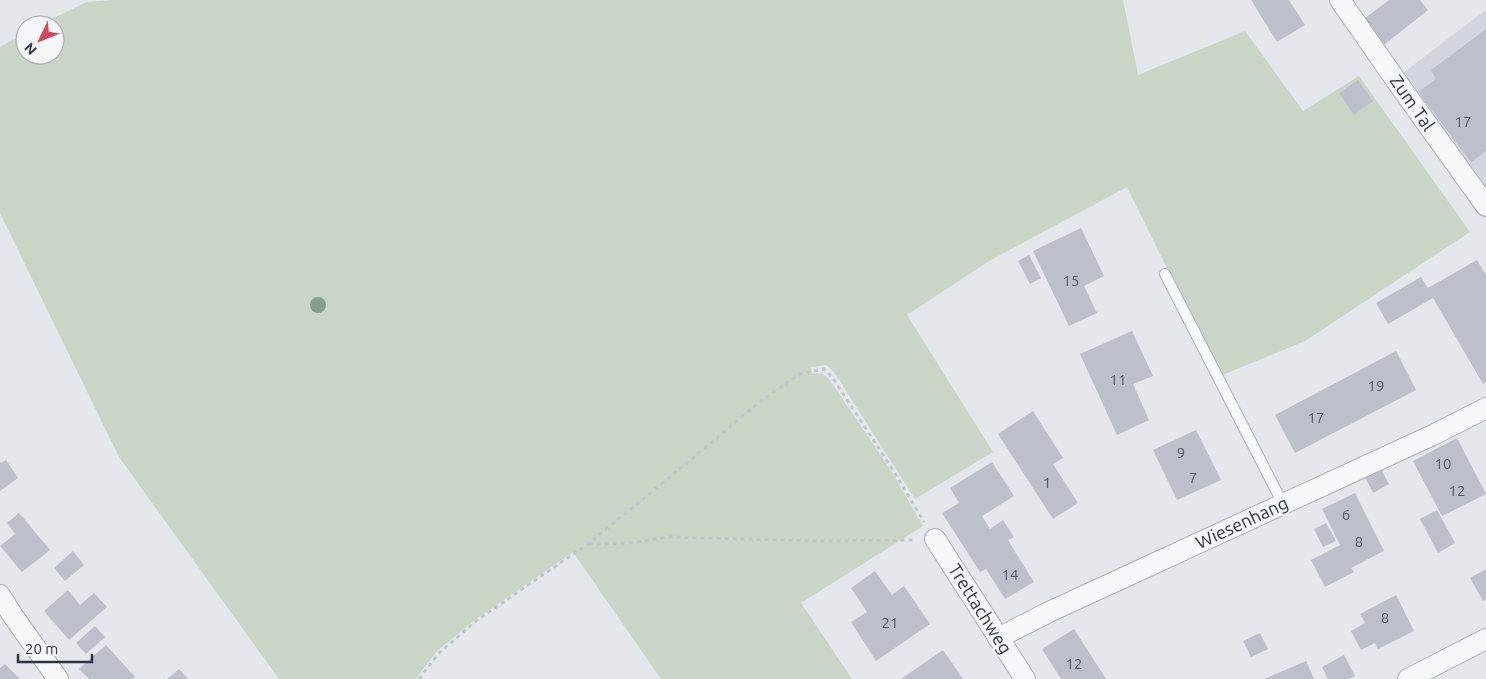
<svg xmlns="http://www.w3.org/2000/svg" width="1486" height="679" viewBox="0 0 1486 679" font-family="Ubuntu,sans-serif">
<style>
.built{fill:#d2d6de}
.green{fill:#c9d6c5}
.building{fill:#bbc0ca}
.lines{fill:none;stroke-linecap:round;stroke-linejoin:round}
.service-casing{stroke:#a9aeb7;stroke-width:12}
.minor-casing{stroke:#a9aeb7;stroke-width:22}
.path{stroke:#c2c5cb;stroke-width:3;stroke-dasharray:4 4;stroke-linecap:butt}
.service{stroke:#f7f8fa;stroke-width:10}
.minor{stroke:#f7f8fa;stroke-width:20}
.tree{fill:#899d89}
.labels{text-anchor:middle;stroke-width:4.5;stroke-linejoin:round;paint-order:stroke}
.number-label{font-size:15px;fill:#4f5766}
.street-label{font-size:18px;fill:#2b3445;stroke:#f4f6f9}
</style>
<rect width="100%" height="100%" fill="#e4e7ec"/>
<polygon class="built" points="1486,10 1486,200 1399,76"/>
<polygon class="green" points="115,0 1123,0 1138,75 1245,31 1303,111 1359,76 1470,232 1305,341 1220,376 1127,187 989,261 907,315 993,452 915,499 834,372 826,365 811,367 812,374 822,373 829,379 890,469 923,526 801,603 852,679 661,679 573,552 476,619 436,652 416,679 279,679 119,457 0,213 0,47 25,33 25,55 55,55 55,25 39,25 87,2"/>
<g class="building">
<polygon points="1251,0 1289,0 1305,25 1277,42"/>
<polygon points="1389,0 1420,0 1428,10 1384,45 1364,19"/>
<polygon points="1486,29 1486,151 1471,162 1418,92 1436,79 1431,70"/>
<polygon points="1358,80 1373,101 1354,115 1339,93"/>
<polygon points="1081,228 1104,276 1084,286 1097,313 1069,326 1033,251"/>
<polygon points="1029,255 1041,278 1030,284 1018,261"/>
<polygon points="1477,260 1486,275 1486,382 1483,384 1433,298 1388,324 1376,303 1421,277 1428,288"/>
<polygon points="1132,331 1153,376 1133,384 1149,420 1117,435 1080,354"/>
<polygon points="1396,351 1416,390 1295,453 1275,415"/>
<polygon points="1033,411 1063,458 1053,464 1078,503 1053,519 998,434"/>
<polygon points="1196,430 1221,480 1177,500 1153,450"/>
<polygon points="1457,438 1486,494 1442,516 1413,461"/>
<polygon points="6,460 18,478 0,491 0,461 1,463"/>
<polygon points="992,462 1014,496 982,516 990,529 1003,520 1014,537 1008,540 1034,582 1005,599 986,569 980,572 942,513 959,503 950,488"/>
<polygon points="1381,469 1389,484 1373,493 1365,477"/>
<polygon points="1355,493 1384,551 1351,568 1354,572 1325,587 1311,560 1340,545 1322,509"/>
<polygon points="1437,510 1455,543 1438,553 1420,519"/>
<polygon points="19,513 50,550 22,572 0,546 15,534 7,523"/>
<polygon points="1326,523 1336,541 1323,547 1314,529"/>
<polygon points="73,551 84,565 65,581 54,568"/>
<polygon points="1486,569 1486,599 1483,601 1470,578"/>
<polygon points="875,571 892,595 904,586 930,624 876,661 851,622 867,612 851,588"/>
<polygon points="68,590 80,605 94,593 107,607 69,640 44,611"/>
<polygon points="1396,595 1414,631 1378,649 1375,643 1361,650 1351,631 1365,623 1360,614"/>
<polygon points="95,626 105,637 86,654 76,643"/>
<polygon points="1074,629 1106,679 1061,679 1042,649"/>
<polygon points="1260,633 1268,649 1251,657 1243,641"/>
<polygon points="106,645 135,677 133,679 89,679 79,669"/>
<polygon points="943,650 963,679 901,679"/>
<polygon points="1344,655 1355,676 1349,679 1328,679 1322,667"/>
<polygon points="1306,661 1314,679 1264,679"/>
<polygon points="5,664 20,679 0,679 0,668"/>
<polygon points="179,669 188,679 167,679"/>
</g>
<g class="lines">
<g class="service-casing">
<polyline id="service" points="1165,274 1283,504"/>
</g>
<g class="minor-casing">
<g id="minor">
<polyline points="1340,0 1402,89 1486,206"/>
<polyline points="935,539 1025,679"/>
<polyline points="0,595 13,616 58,679"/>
<polyline points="998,638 1049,612 1435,434 1486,408"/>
<polyline points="1408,679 1486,639"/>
</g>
</g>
<g class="path">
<polyline points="589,544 630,543 668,537 816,541 914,540"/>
<polyline points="419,679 438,654 477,620 588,544 681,468 762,400 800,374 824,369 832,377 891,467 924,522"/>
</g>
<use href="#service" class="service"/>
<use href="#minor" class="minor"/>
</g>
<circle class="tree" cx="318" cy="305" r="8"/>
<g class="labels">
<g class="number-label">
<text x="1463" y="127">17</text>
<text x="1071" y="286">15</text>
<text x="1118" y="385">11</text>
<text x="1376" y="391">19</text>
<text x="1316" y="423">17</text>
<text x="1181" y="458">9</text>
<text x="1443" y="469">10</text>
<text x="1193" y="483">7</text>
<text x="1047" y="488">1</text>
<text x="1457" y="496">12</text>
<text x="1346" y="520">6</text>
<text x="1359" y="547">8</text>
<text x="1010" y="580">14</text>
<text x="1385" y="623">8</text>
<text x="890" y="628">21</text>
<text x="1074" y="669">12</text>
</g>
<g class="street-label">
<text transform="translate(1412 103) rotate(55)" y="6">Zum Tal</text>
<text transform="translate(1242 523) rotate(-25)" y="6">Wiesenhang</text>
<text transform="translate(980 609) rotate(58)" y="6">Trettachweg</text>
</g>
</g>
<g transform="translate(40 40) rotate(227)"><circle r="24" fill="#f4f6f9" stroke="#a4a8b1"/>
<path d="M0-4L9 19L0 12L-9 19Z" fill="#d1495b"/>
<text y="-8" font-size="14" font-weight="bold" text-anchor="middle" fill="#2b3445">N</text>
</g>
<path d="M18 654v8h74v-8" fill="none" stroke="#2b3445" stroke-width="2.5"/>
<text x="25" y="654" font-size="15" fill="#2b3445" stroke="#f4f6f9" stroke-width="4" paint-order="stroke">20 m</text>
</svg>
